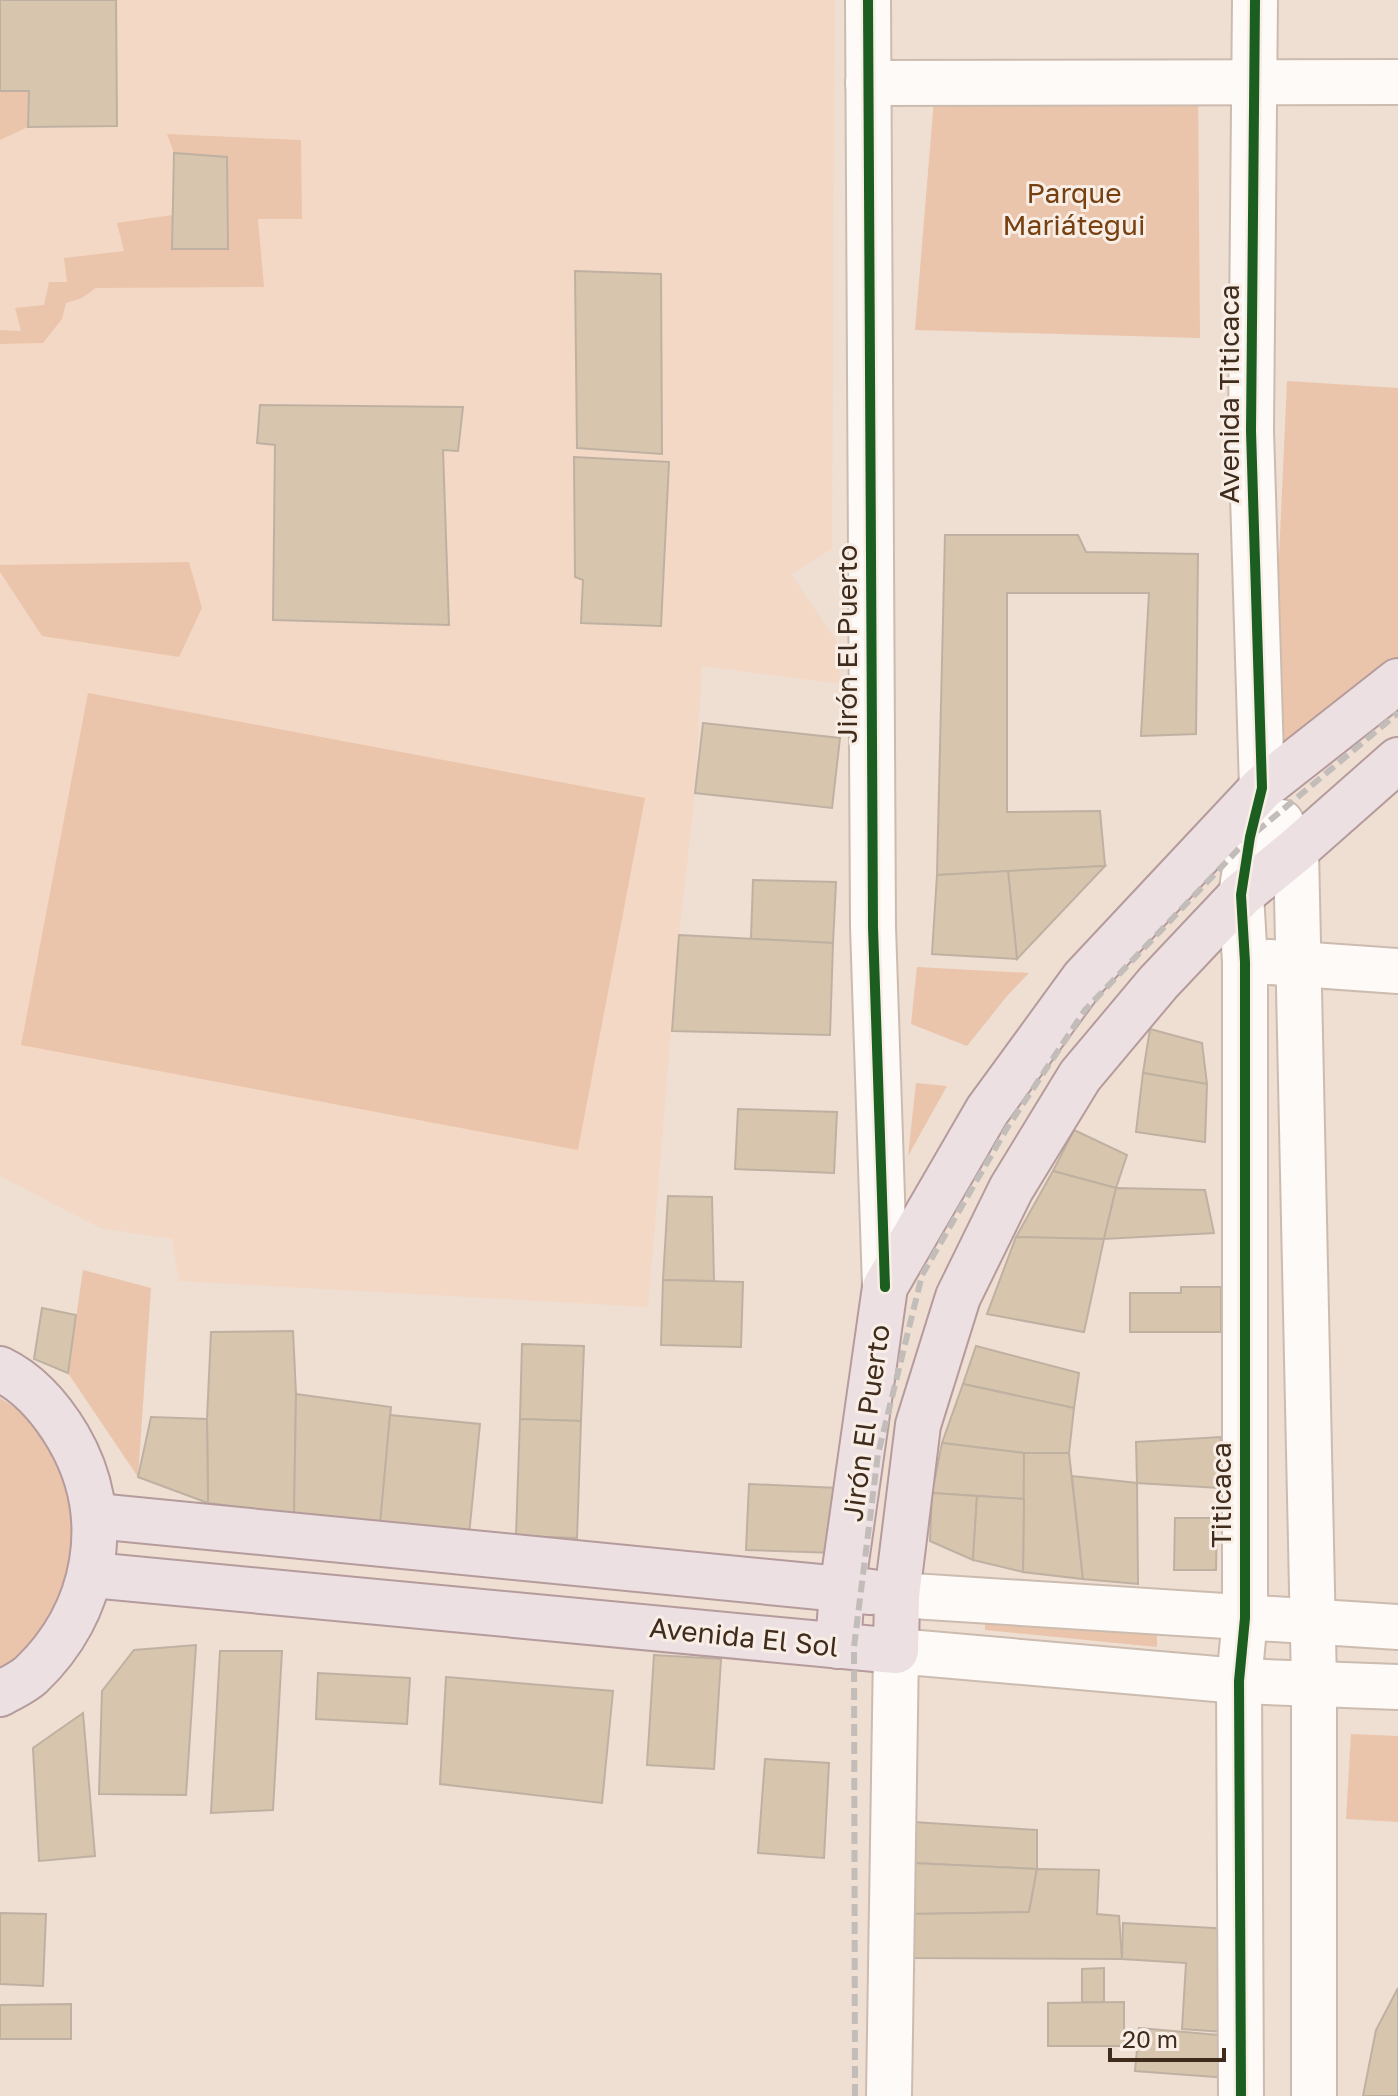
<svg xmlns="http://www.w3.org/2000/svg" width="1398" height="2096" viewBox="0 0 1398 2096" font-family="'Golos Text',sans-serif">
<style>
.built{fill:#f3d8c5}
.green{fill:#eac5ab}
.building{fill:#d8c5ae;stroke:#bfb1a2;stroke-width:2}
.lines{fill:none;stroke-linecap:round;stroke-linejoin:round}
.minor-casing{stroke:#ccbbaf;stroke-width:48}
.major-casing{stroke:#b59b9c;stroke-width:48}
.minor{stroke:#fdfaf8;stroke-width:44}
.major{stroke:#ece0e2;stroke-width:44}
.rail{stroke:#c2bdb9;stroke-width:6;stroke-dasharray:12 6;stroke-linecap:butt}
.cycleway-casing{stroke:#f8eee6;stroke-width:15}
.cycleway{stroke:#1b5e20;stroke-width:10}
.labels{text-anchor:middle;stroke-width:6;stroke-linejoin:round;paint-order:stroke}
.park-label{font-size:28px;fill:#764010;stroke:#f8eee6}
.street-label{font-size:28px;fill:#402c1d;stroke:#f8eee6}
</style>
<rect width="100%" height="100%" fill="#efded2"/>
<polygon class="built" points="0,0 835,0 832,549 791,574 837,642 841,684 702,666 695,793 679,935 648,1307 179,1281 172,1239 100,1228 0,1176"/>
<g class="green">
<polygon points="1198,84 1200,338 915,330 935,87"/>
<polygon points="0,91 29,91 28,127 0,140"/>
<polygon points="167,134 301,140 302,219 258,219 264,287 96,288 82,298 66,303 62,319 43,343 0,344 0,330 21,331 15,308 44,305 49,282 67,282 64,258 124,251 117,223 172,215 172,248 226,157 174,153"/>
<polygon points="1287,381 1398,388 1398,664 1269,778"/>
<polygon points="189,562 202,608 179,657 42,636 0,572 0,565"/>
<polygon points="88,693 645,798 578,1150 21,1045"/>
<polygon points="917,967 1029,973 1007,996 967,1046 911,1024"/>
<polygon points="916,1083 947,1086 908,1156"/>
<polygon points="83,1270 151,1288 138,1477 68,1373"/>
<polygon points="0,1398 27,1416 62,1467 78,1537 67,1590 45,1632 0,1676"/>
<polygon points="985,1616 1157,1628 1157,1647 985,1630"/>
<polygon points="1351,1734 1398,1736 1398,1822 1346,1819"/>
</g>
<g class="building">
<polygon points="0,0 116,0 117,126 28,127 29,91 0,91"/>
<polygon points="174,153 227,157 228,249 172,249"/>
<polygon points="575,271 661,274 662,454 577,448"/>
<polygon points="260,405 463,407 458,451 443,450 449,625 273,620 275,445 257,443"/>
<polygon points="574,457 669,462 661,626 581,623 583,580 575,577"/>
<polygon points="945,535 1078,535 1086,552 1198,554 1196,734 1141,736 1149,593 1007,593 1007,812 1100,811 1105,866 937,875"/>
<polygon points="703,723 840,738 832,808 695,793"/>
<polygon points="1105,866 1017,959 1008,871"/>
<polygon points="1008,871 1017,959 932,954 937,875"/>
<polygon points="753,880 836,882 833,943 751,939"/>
<polygon points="679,935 833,943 830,1035 672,1031"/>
<polygon points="1150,1029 1202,1043 1207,1084 1143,1073"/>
<polygon points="1143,1073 1207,1084 1205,1142 1136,1132"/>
<polygon points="738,1109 837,1112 834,1173 735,1169"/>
<polygon points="1074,1130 1127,1155 1116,1188 1053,1171"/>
<polygon points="1053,1171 1116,1188 1104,1239 1016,1237"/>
<polygon points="1116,1188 1205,1190 1214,1233 1104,1239"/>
<polygon points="668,1196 712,1197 714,1281 663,1280"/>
<polygon points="1016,1237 1104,1239 1084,1332 987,1314"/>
<polygon points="663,1280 743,1282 741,1347 661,1345"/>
<polygon points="1181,1287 1221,1287 1221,1332 1130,1332 1130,1293 1181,1293"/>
<polygon points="42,1308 76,1315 68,1373 34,1359"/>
<polygon points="293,1331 296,1394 294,1514 208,1503 207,1419 211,1332"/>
<polygon points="522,1344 584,1346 581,1421 520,1419"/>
<polygon points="976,1346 1079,1373 1074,1408 963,1384"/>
<polygon points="963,1384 1074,1408 1069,1453 1024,1453 942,1443"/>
<polygon points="296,1394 391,1407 380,1525 294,1514"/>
<polygon points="390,1415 480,1424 469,1535 380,1525"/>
<polygon points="151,1417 207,1419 208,1503 138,1477"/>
<polygon points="520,1419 581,1421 577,1538 516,1536"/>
<polygon points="1221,1437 1219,1488 1137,1483 1136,1442"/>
<polygon points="942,1443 1024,1453 1024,1499 932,1493"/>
<polygon points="1024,1453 1069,1453 1083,1579 1023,1572"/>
<polygon points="1072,1476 1137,1483 1138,1584 1083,1579"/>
<polygon points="749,1484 838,1488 835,1553 746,1550"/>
<polygon points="932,1493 977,1496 973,1560 930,1541"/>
<polygon points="977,1496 1024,1499 1023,1572 973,1560"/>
<polygon points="1175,1518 1217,1518 1216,1570 1174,1570"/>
<polygon points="196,1645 186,1795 99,1794 102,1691 134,1650"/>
<polygon points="220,1651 282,1651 273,1810 211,1813"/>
<polygon points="654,1655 721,1659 714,1769 647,1765"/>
<polygon points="318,1673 410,1678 407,1724 316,1719"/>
<polygon points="446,1677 613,1691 602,1803 440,1784"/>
<polygon points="83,1713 95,1856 39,1861 33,1748"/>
<polygon points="765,1759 829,1763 824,1858 758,1853"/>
<polygon points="913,1822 1037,1830 1037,1869 912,1863"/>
<polygon points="912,1863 1037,1869 1029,1912 910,1914"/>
<polygon points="1037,1869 1099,1870 1097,1914 1119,1916 1122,1959 913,1958 910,1914 1029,1912"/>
<polygon points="0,1913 46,1914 43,1986 0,1984"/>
<polygon points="1123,1923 1231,1929 1224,2032 1182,2029 1186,1963 1122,1959"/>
<polygon points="1104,1968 1104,2002 1082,2002 1082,1969"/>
<polygon points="1398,1988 1398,2096 1363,2096 1376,2030"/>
<polygon points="1124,2002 1124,2046 1048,2046 1048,2003"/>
<polygon points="71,2004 71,2039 0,2039 0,2005"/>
<polygon points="1139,2028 1230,2036 1228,2078 1135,2071"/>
</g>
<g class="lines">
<g class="minor-casing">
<g id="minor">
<polyline points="868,0 873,927 885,1287"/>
<polyline points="868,83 1398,82"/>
<polyline points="1281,822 1296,850 1314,1682 1314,2096"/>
<polyline points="1269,962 1398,971"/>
<polyline points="897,1595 1398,1627"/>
<polyline points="889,2096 896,1651 1239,1681 1398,1687"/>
<polyline points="1241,2096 1239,1681 1245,1618 1245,962 1241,895 1250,837 1262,788 1251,431 1255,0"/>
</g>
</g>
<g class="major-casing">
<g id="major">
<path d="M0 1369C29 1383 52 1410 68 1437 115 1517 97 1612 31 1675 22 1683 10 1688 0 1694"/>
<polyline points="96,1516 871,1592"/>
<polyline points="92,1575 896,1651 897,1595 918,1425 958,1297 1011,1189 1080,1076 1158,983 1241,895 1296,850 1398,760"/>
<polyline points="838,1646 842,1590 885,1287 987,1111 1084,978 1262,788 1398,681"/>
</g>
</g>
<use href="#minor" class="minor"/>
<use href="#major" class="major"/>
<polyline class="rail" points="855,2096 854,1647 878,1454 922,1275 1007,1128 1085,1010 1250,837 1398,713"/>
<g class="cycleway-casing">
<g id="cycleway">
<polyline points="868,0 873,927 885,1287"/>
<polyline points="1241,2096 1239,1681 1245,1618 1245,962 1241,895 1250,837 1262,788 1251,431 1255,0"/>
</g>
</g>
<use href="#cycleway" class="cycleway"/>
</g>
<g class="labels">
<g class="park-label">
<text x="1074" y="203">Parque<tspan x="1074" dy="32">Mariátegui</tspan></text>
</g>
<g class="street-label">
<text transform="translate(1229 394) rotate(-90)" y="10">Avenida Titicaca</text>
<text transform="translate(847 644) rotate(-90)" y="10">Jirón El Puerto</text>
<text transform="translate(866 1423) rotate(-82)" y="10">Jirón El Puerto</text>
<text transform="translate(1221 1495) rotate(-90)" y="10">Titicaca</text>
<text transform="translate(744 1637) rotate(6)" y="10">Avenida El Sol</text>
</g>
</g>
<path d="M1110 2048v12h114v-12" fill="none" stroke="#402c1d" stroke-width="4"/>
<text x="1122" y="2048" font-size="24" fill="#402c1d" stroke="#f8eee6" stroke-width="6" paint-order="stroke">20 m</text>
</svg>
